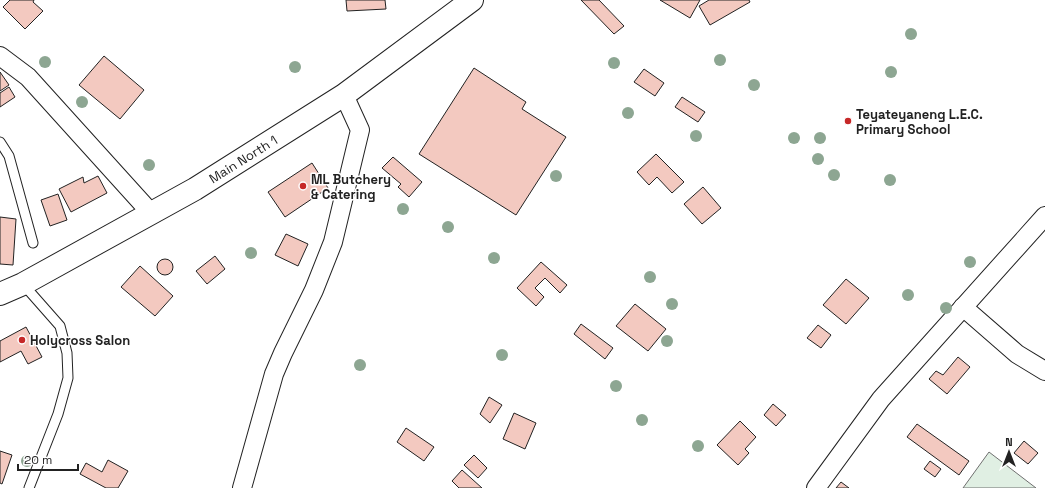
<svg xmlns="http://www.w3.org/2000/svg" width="1045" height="488" viewBox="0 0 1045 488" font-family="'Space Grotesk',sans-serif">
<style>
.green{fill:#e0efe3;stroke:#6f6f6f}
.building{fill:#f3c9c0;stroke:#222}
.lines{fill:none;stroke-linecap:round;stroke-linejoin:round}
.lane-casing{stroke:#222;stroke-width:11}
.street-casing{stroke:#222;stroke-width:20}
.primary-casing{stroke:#222;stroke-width:24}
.lane{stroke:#fff;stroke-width:9}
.street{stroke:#fff;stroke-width:18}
.primary{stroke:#fff;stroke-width:22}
.tree{fill:#8da692}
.poi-dot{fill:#c62828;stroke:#fff;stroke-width:1.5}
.labels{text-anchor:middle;stroke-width:3;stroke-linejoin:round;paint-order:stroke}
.poi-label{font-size:13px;font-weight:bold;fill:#222;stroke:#fff;text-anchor:start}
.street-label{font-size:13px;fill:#222;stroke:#fff}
</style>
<rect width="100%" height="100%" fill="#fff"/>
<polygon class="green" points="989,452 1036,488 963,488"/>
<g class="building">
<polygon points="10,0 34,0 33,2 43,11 25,29 3,7"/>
<polygon points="346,0 385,0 386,9 347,11"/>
<polygon points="581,0 599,0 624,26 614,34"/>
<polygon points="660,0 700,0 690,18"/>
<polygon points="709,0 749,0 750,2 710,25 699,6"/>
<polygon points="104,56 144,90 120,119 79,85"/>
<polygon points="474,68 526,102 522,109 566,137 516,215 419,154"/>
<polygon points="644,69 664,83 655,96 634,82"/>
<polygon points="0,72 9,85 0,91"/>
<polygon points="9,87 15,97 0,107 0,93"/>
<polygon points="682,97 705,112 698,122 675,107"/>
<polygon points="656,154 684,182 672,193 657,177 649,185 637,172"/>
<polygon points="393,157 422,182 409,197 398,187 401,184 382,168"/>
<polygon points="312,163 328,188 285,217 268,192"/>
<polygon points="98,176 107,193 71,212 59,189 83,177 84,183"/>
<polygon points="703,187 721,208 702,224 684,204"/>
<polygon points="58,194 67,220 50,226 41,200"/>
<polygon points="0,217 16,219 13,265 0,264"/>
<polygon points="286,234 308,244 298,266 275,255"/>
<polygon points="215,256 225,269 207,284 196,271"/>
<circle cx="165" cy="267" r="8"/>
<polygon points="541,262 567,285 560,293 545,278 535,288 544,297 536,306 517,288"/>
<polygon points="140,266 173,296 155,316 121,287"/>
<polygon points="846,279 869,298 846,324 823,305"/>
<polygon points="635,304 666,329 648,351 616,326"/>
<polygon points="581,324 613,348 605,359 574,334"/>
<polygon points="818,325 831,335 821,348 807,338"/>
<polygon points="26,327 42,357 28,364 21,351 0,362 0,341"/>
<polygon points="958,357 970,367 947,394 929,379 936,371 943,375"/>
<polygon points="489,397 502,405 490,423 480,414"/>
<polygon points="773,404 786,415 776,426 764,415"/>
<polygon points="514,413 536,423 525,449 503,439"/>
<polygon points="740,421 756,437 745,449 749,453 738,465 717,445"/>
<polygon points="917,424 969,461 959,475 907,437"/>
<polygon points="406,428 434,447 424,461 397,442"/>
<polygon points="1024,441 1038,453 1028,464 1014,453"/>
<polygon points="0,451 12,455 2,484 0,483"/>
<polygon points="474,455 487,468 478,478 464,465"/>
<polygon points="108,460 128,471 118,488 106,488 80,474 86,463 102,472"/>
<polygon points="930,461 941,469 935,477 924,469"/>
<polygon points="462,470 482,488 459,488 452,481"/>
<polygon points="841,482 849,488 836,488"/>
</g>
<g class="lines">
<g class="lane-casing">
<g id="lane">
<polyline points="0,142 9,156 33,243"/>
<polyline points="23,284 60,326 67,353 68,378 58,414 29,488"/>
</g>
</g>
<g class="street-casing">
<g id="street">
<polyline points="0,56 28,77 151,213"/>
<polyline points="963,307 1017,354 1045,371"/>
<polyline points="242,488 274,374 283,353 314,290 333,242 360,130 344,95"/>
<polyline points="816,488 881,399 1045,216"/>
</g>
</g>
<g class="primary-casing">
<polyline id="primary" points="0,294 23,284 195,189 344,95 472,0"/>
</g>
<use href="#lane" class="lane"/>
<use href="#street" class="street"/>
<use href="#primary" class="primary"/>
</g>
<g class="tree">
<circle cx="911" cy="34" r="6"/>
<circle cx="720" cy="60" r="6"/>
<circle cx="45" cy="62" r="6"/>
<circle cx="614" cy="63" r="6"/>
<circle cx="295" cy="67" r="6"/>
<circle cx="891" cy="72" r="6"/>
<circle cx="754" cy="85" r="6"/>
<circle cx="82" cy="102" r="6"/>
<circle cx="628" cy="113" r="6"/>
<circle cx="696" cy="136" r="6"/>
<circle cx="794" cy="138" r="6"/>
<circle cx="820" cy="138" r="6"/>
<circle cx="818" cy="159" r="6"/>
<circle cx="149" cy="165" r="6"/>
<circle cx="834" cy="175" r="6"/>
<circle cx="556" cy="176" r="6"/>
<circle cx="890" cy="180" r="6"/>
<circle cx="403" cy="209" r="6"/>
<circle cx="448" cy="227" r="6"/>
<circle cx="251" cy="253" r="6"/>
<circle cx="494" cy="258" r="6"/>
<circle cx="970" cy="262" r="6"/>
<circle cx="650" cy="277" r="6"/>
<circle cx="908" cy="295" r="6"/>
<circle cx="672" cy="304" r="6"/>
<circle cx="946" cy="308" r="6"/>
<circle cx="667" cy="341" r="6"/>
<circle cx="502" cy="355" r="6"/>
<circle cx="360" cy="365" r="6"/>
<circle cx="616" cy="386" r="6"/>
<circle cx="642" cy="420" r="6"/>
<circle cx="698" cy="446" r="6"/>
<circle cx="27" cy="461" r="6"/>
</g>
<g class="poi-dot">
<circle cx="848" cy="121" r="4"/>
<circle cx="303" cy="186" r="4"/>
<circle cx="22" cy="340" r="4"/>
</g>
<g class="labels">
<g class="poi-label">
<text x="856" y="119">Teyateyaneng L.E.C.<tspan x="856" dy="15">Primary School</tspan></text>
<text x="311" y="184">ML Butchery<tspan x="311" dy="15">&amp; Catering</tspan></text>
<text x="30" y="345">Holycross Salon</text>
</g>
<g class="street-label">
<text transform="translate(243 159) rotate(-32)" y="5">Main North 1</text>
</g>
</g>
<g transform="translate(1009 452)" stroke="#ffffff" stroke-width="3" paint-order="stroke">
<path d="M0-3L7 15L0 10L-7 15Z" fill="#222222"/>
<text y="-6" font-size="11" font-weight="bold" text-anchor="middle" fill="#222222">N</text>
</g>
<path d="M18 464v6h60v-6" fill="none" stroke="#222222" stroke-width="2"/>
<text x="24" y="464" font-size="12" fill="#222222" stroke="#ffffff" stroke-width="3" paint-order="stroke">20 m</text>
</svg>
